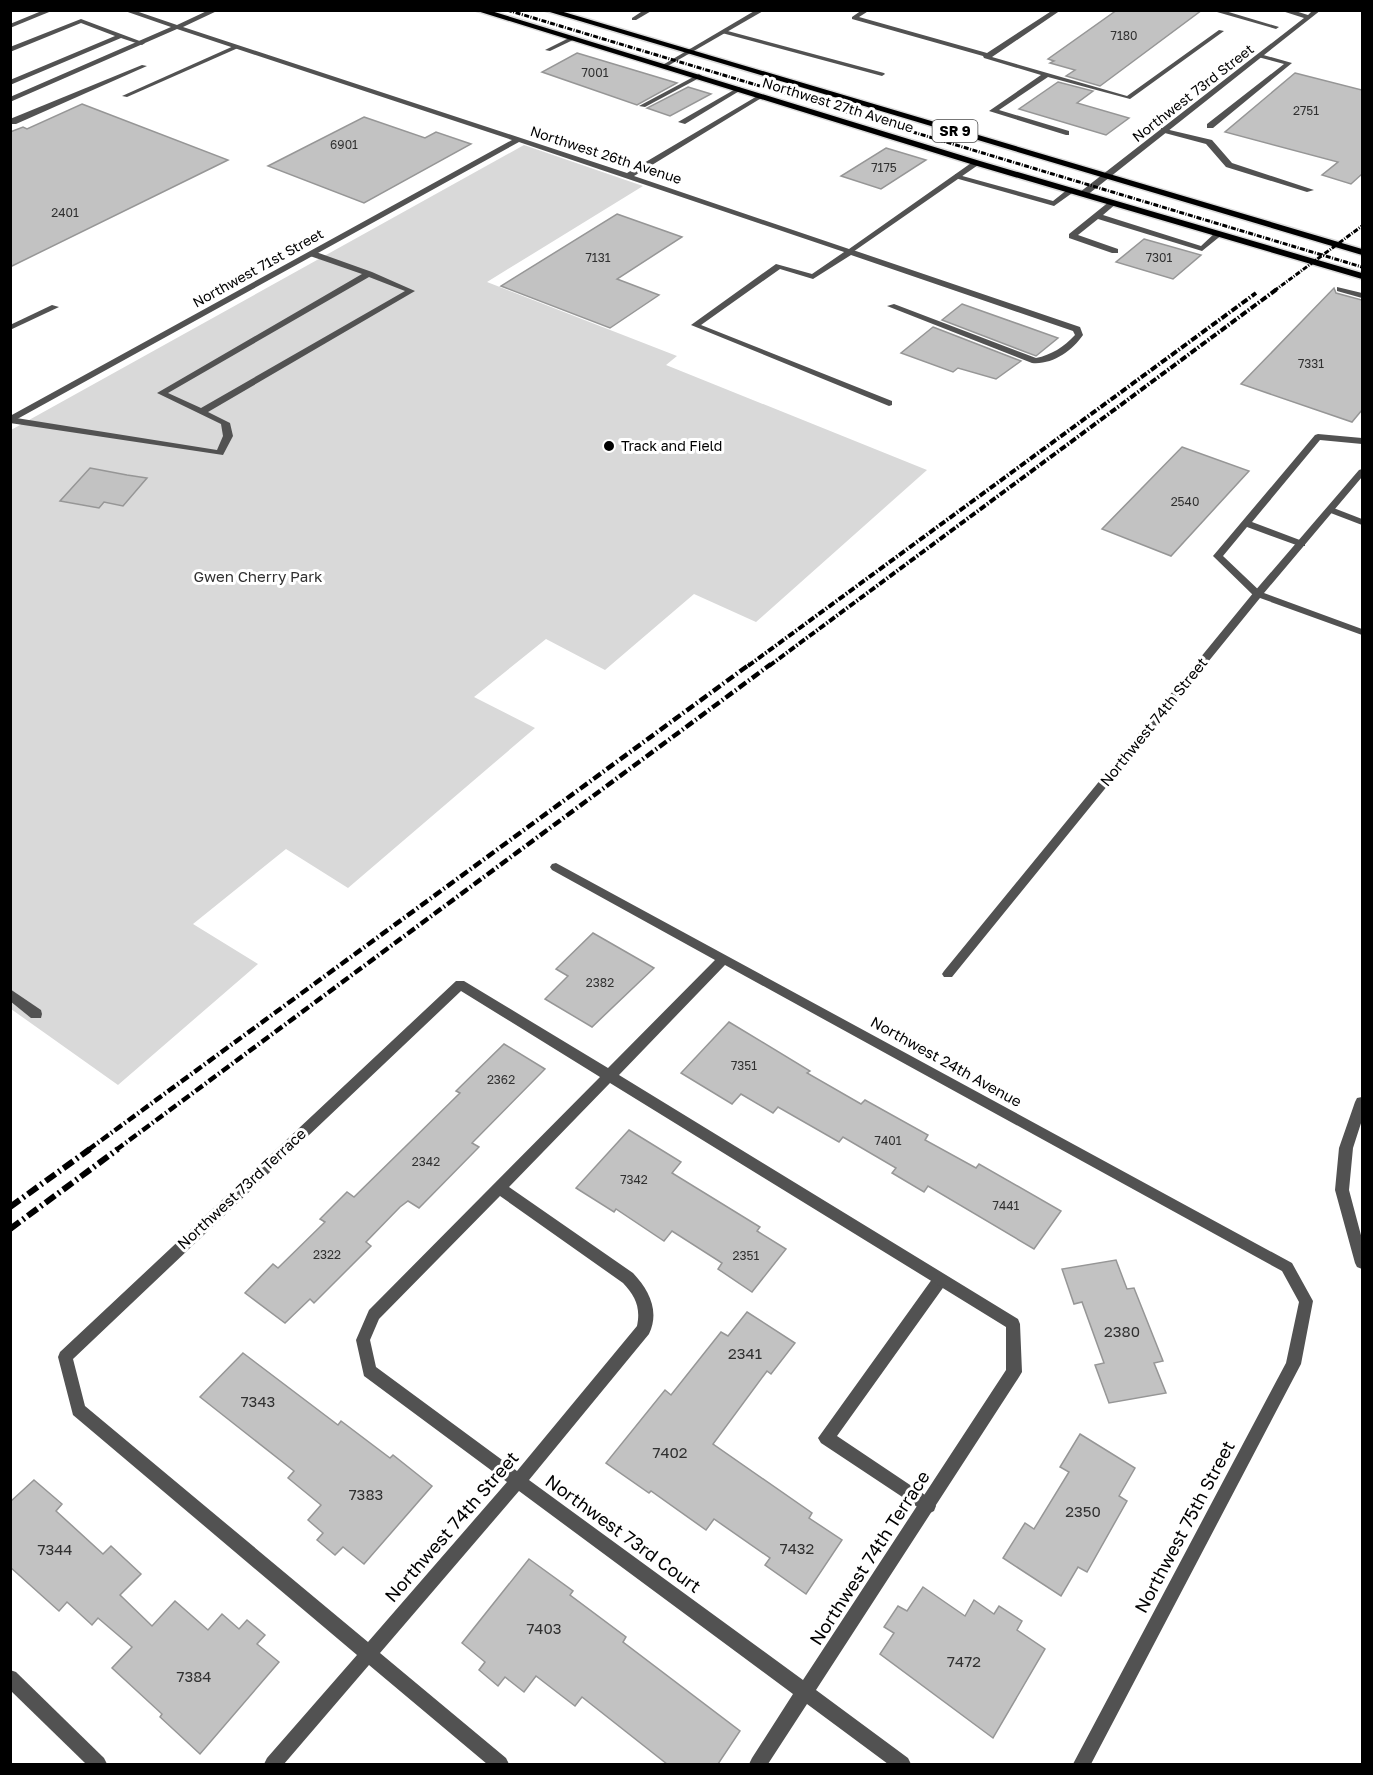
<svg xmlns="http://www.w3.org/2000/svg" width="1373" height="1775" viewBox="0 0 1373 1775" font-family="'Golos Text',sans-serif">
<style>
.green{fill:#d9d9d9}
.building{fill:#c2c2c2;stroke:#969696;stroke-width:1.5}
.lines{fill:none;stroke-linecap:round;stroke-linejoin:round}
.primary-casing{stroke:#dbdbdb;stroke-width:3}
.service{fill:#525252;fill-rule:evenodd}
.minor{fill:#525252;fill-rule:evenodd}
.tertiary{fill:#525252;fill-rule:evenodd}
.primary{fill:#000;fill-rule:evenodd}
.rail-far3{stroke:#000;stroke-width:3;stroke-dasharray:5 1.5 1 1.5;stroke-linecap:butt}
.rail-far2{stroke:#000;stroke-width:4;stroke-dasharray:7 2 1.5 2;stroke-linecap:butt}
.rail-far1{stroke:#000;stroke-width:4.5;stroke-dasharray:9 3 1.5 3;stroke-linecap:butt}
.rail{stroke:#000;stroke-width:6;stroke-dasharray:12 4 2 4;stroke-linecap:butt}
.poi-dot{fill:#000;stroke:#fff;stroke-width:2}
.labels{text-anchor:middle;stroke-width:6;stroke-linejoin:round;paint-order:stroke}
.number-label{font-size:12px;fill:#303030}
.far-street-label{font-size:14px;fill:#000;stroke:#fff}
.shield{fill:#fff;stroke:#4c4c4c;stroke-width:1.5}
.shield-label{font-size:14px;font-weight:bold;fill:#000}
.far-poi-label{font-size:14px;fill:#000;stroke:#fff;text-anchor:start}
.park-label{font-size:15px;fill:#303030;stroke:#fff}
.street-label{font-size:15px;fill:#000;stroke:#fff}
.near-number-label{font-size:15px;fill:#303030}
.near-street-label{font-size:18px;fill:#000;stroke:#fff}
</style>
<rect width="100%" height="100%" fill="#fff"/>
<polygon class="green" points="524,145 643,186 487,282 677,356 666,365 927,470 756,622 694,594 605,670 546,639 474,697 535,728 348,888 286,849 193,924 258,964 118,1085 11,1009 11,430"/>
<g class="building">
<polygon points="1117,10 1202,10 1100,86 1066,76 1075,70 1050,63 1054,61 1048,59"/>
<polygon points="577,53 677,83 637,105 542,72"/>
<polygon points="1295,73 1362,90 1362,174 1351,184 1322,175 1338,162 1225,132"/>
<polygon points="1058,82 1093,91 1077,103 1129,118 1106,135 1019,109"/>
<polygon points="688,87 711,94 670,116 647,108"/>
<polygon points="82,104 228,160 10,267 10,132 23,127 27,129"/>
<polygon points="364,117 425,138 436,132 471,144 364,203 268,166"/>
<polygon points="886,148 926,160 881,189 841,176"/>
<polygon points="617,214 682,237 617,279 659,295 610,328 501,286"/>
<polygon points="1144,239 1201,255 1173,279 1116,262"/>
<polygon points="1334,288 1336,293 1362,300 1362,410 1352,422 1241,384"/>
<polygon points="962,304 1058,338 1036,356 942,320"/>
<polygon points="933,327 1021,361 996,379 958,368 953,372 901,353"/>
<polygon points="1182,447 1249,471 1171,556 1102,529"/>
<polygon points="90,468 127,475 147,478 123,506 104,502 99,508 60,501"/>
<polygon points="593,933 654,968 592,1027 545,999 568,976 556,969"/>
<polygon points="729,1022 810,1071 807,1073 861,1104 865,1100 928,1135 925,1140 976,1168 979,1164 1061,1211 1034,1249 928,1186 924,1192 892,1173 896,1168 843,1137 839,1142 778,1107 773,1113 741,1094 732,1104 681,1073"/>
<polygon points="504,1044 545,1069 472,1143 479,1147 419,1208 408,1201 400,1207 366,1242 371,1246 314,1303 310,1299 285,1323 245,1293 273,1264 278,1268 325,1222 320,1219 347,1192 354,1197 460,1093 456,1091"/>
<polygon points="629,1130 681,1162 672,1173 760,1227 757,1231 786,1249 752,1292 718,1269 722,1263 672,1231 664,1241 616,1209 614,1212 576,1188"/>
<polygon points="1116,1260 1127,1289 1134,1288 1163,1361 1154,1363 1166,1393 1109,1403 1095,1365 1104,1363 1082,1302 1074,1304 1062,1269"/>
<polygon points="747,1312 795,1343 771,1374 767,1371 713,1444 812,1513 809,1518 842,1540 806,1594 765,1565 770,1558 714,1519 706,1530 651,1491 649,1493 606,1463 665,1390 671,1395 721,1332 728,1336"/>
<polygon points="243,1353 338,1425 341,1421 390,1458 393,1455 432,1486 364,1564 343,1547 335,1555 317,1540 323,1533 308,1520 321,1505 288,1478 294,1471 200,1397"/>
<polygon points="1080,1434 1135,1468 1119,1496 1127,1501 1087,1572 1078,1567 1061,1596 1003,1558 1025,1523 1034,1529 1069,1472 1060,1467"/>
<polygon points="34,1480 62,1504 56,1511 103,1554 111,1546 141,1574 120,1595 152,1626 175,1601 208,1630 222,1614 239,1629 247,1620 265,1635 257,1644 279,1662 200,1754 160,1717 162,1714 112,1668 132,1647 98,1618 92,1625 67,1602 59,1611 10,1567 10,1502"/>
<polygon points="529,1559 573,1591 570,1595 626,1637 623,1642 740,1731 718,1764 667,1764 582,1697 575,1706 536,1676 524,1692 505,1677 498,1686 479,1670 485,1662 462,1643"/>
<polygon points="923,1587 965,1616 974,1600 994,1614 999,1606 1022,1621 1017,1630 1045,1649 993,1738 880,1654 894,1633 884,1627 898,1606 907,1611"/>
</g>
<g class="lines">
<g class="primary-casing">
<g id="primary">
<polygon points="474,10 488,10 980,161 1362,273 1362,279 974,165"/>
<polygon points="543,10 557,10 1362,249 1362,255"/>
</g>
</g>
<g class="service">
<polygon points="644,10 653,10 636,20 632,20 632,18"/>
<polygon points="862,10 870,10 859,17 987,53 1053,10 1061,10 992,57 1127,96 1219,30 1224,31 1130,99 1048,77 999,110 1069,131 1069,135 1066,135 989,111 1041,75 984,58 983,56 852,19 852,17"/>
<polygon points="1210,10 1222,10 1279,27 1276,29"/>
<polygon points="81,19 145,43 142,45 121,38 10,85 10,80 115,36 81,23 10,52 10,47"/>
<polygon points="724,30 884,73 885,74 882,76 722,33 721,32"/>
<polygon points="236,45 239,47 238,48 127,97 122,96"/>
<polygon points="1260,54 1292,63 1213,128 1207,128 1207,124 1284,64 1258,57 1258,55"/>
<polygon points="142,65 147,66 16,124 10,124 10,119"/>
<polygon points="699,74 702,76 701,77 645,107 639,106"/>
<polygon points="739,87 742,89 741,90 685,124 678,122"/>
<polygon points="1161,128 1212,140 1232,163 1314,190 1307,192 1226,167 1206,144 1161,132"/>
<polygon points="955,174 1053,201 1068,189 1075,191 1054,206 955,178"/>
<polygon points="1110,201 1117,203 1103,215 1201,246 1216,232 1223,234 1202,251 1098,219 1078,235 1118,249 1118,253 1112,253 1069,238 1069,234"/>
<path d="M847 250H853L1080 327 1083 335C1072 351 1052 365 1032 363L887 306 894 304 1036 358C1051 355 1064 347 1075 335L1073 331 851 255 813 279 780 269 701 325 892 401V405L889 406 691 325 776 264 812 274Z"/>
<path d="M310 252H316L372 272 415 291 208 412 230 423 233 436 223 455 10 423V417L217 450 223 436 221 424 157 393 362 274 310 256ZM369 277 405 291 201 408 168 393Z"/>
<polygon points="1337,287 1362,293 1362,298 1337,291"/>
<polygon points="52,305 59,307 10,330 10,325"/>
<polygon points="1318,434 1362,438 1362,444 1320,440 1252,522 1305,542 1305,546 1299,546 1247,527 1223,556 1263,594 1262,596 1254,596 1213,556 1315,435"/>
<polygon points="1331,507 1362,519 1362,525 1328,512 1326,510"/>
<polygon points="940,1274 945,1275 947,1280 945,1285 837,1436 934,1501 936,1506 934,1511 928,1514 821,1443 818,1438 935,1275"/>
</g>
<g class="minor">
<polygon points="44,10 54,10 10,28 10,24"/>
<polygon points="122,10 133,10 177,25 209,10 219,10 183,27 627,173 759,95 763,95 763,97 634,176 849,249 974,161 981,163 850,254 519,142 10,423 10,416 512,140 177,29 10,102 10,97 171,27"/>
<polygon points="1279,10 1292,10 1308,15 1313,10 1321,10 1086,196 1080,196 1080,192 1304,18"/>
<polygon points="571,37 574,39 573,40 550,51 545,50"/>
<polygon points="1362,469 1362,477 1264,593 1362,629 1362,635 1260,598 952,977 944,977 942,974 944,971 1254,592 1359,470"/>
<path d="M556 863 1292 1263 1313 1301 1301 1364 1091 1764H1073L1286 1363 1299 1302 1282 1271 725 965 619 1075 1018 1319 1020 1324 1022 1372 1019 1377 816 1690 908 1758 911 1764H888L807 1704 768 1764H749L752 1758 793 1694 519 1491 380 1653 506 1758 509 1764H487L369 1665 284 1764H264L267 1758 357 1655 73 1415 58 1357 60 1352 456 981H464L608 1068 715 960 552 870 550 867 552 864ZM461 991 600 1077 369 1310 356 1340 364 1376 507 1482 368 1642 85 1406 73 1359ZM610 1083 1006 1327V1370L803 1680 529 1480 649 1334C660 1311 649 1290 633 1273L509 1187ZM500 1196 623 1283C635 1296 641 1307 637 1326L517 1471 376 1367 370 1340 379 1319Z"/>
<polygon points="10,989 41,1010 42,1014 41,1018 31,1018 10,1001"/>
<polygon points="1362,1097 1362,1120 1353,1148 1349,1190 1362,1239 1362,1269 1357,1267 1355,1263 1335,1190 1339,1148 1355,1102 1357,1098"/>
<polygon points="10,1670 16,1672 104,1758 107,1764 86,1764 10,1690"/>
</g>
<polygon class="tertiary" points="756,10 765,10 666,67 661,66"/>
<use href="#primary" class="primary"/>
<g class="rail-far3">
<polyline points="507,10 1362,267"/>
<polyline points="1274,291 1362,226"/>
</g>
<g class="rail-far2">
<polyline points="748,666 1256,293"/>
<polyline points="769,666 1277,289"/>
</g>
<g class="rail-far1">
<polyline points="88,1150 750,664"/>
<polyline points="116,1150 771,664"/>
</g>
<g class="rail">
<polyline points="10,1207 90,1149"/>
<polyline points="10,1229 118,1149"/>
</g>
</g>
<circle class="poi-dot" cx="609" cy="446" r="6"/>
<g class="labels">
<g class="number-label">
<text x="1124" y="40">7180</text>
<text x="595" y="77">7001</text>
<text x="1306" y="115">2751</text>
<text x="344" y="149">6901</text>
<text x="884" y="172">7175</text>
<text x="65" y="217">2401</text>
<text x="598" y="262">7131</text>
<text x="1159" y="262">7301</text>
<text x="1311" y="368">7331</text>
<text x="1185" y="506">2540</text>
<text x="600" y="987">2382</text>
<text x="744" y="1070">7351</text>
<text x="501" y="1084">2362</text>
<text x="888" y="1145">7401</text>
<text x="426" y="1166">2342</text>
<text x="634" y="1184">7342</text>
<text x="1006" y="1210">7441</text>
<text x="327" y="1259">2322</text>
<text x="746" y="1260">2351</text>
</g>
<g class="far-street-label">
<text transform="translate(1193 93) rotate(-38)" y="5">Northwest 73rd Street</text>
<text transform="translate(838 105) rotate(17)" y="5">Northwest 27th Avenue</text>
<text transform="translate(606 155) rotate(18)" y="5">Northwest 26th Avenue</text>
<text transform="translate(258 268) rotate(-29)" y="5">Northwest 71st Street</text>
</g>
<rect class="shield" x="932.5" y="120" width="45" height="22" rx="4.5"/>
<g class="shield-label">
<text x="955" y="136">SR 9</text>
</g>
<g class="far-poi-label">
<text x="621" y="451">Track and Field</text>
</g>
<g class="park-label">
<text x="258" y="582">Gwen Cherry Park</text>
</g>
<g class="street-label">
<text transform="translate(1154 722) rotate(-51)" y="5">Northwest 74th Street</text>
<text transform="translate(946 1062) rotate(29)" y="5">Northwest 24th Avenue</text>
<text transform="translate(242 1189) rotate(-43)" y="5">Northwest 73rd Terrace</text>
</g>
<g class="near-number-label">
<text x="1122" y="1337">2380</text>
<text x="745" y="1359">2341</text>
<text x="258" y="1407">7343</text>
<text x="670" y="1458">7402</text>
<text x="366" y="1500">7383</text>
<text x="1083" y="1517">2350</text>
<text x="797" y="1554">7432</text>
<text x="55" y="1555">7344</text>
<text x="544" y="1634">7403</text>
<text x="964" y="1667">7472</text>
<text x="194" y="1682">7384</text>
</g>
<g class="near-street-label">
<text transform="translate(452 1527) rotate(-49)" y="6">Northwest 74th Street</text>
<text transform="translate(1185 1527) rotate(-62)" y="6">Northwest 75th Street</text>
<text transform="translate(623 1534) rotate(36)" y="6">Northwest 73rd Court</text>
<text transform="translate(870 1558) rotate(-57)" y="6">Northwest 74th Terrace</text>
</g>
</g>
<rect width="1373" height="1775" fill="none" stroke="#000000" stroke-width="24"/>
</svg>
